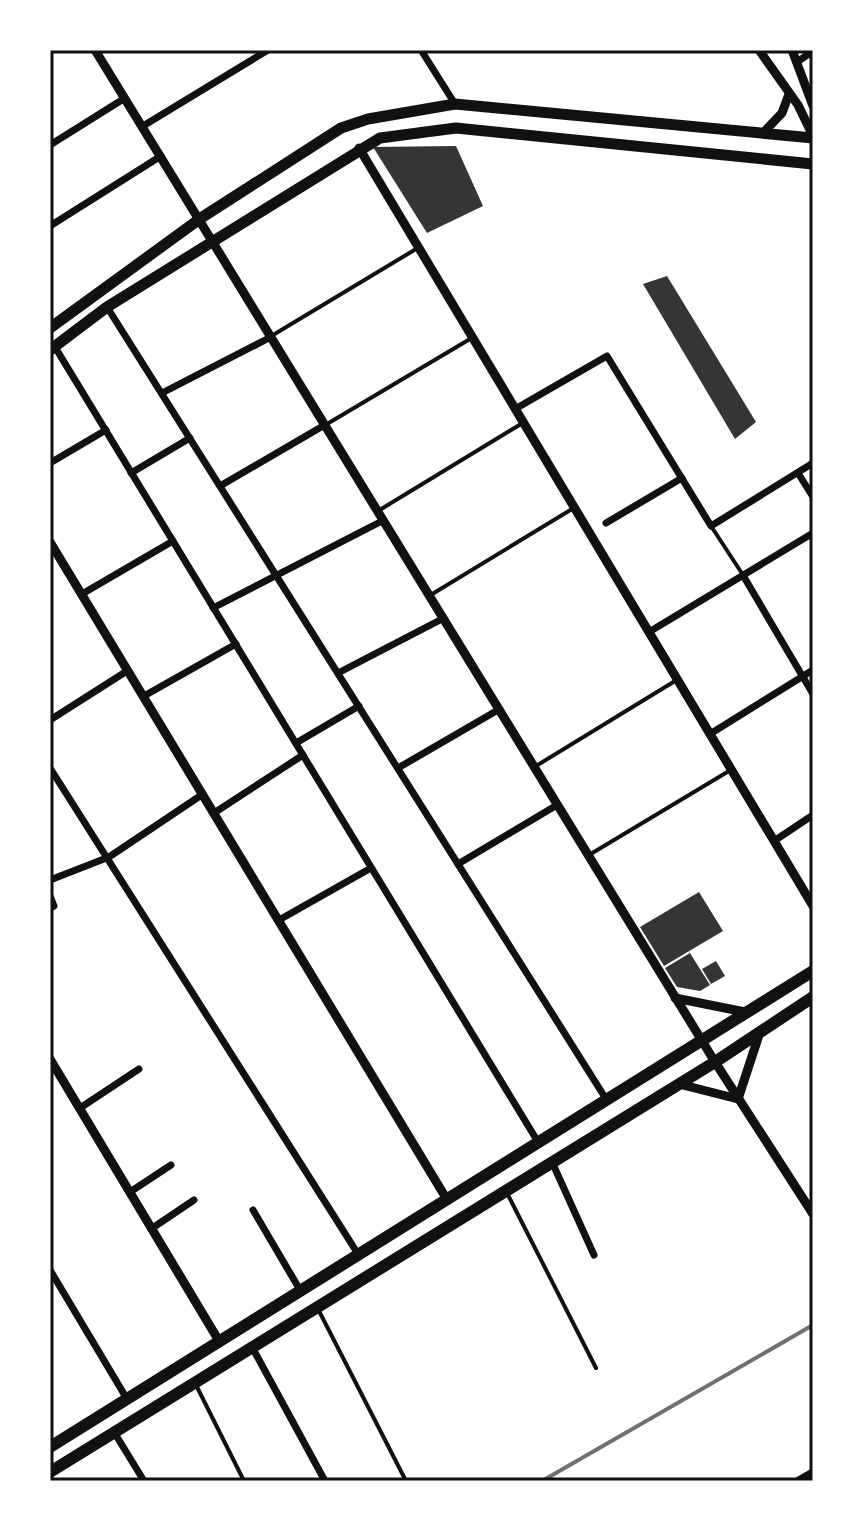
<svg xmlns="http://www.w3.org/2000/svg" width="863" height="1531" viewBox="0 0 863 1531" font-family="'DM Sans',sans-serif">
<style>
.building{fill:#353535}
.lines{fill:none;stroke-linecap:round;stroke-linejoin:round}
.service{stroke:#111;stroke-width:4}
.minor{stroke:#111;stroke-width:7}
.tertiary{stroke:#111;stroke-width:9}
.secondary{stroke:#111;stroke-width:11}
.primary{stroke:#111;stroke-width:12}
.rail{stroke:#707070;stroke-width:4}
.neatline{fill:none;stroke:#111;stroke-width:3}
</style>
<rect width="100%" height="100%" fill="#fff"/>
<g class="building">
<polygon points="456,146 483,206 427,233 373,147"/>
<polygon points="667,276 756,422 735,439 643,284"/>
<polygon points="699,892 723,931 664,966 640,927"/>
<polygon points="690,953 710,985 700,991 677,987 665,968"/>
<polygon points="716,961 725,976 711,984 702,969"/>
</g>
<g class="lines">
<g class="service">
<polyline points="273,335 416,249"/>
<polyline points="327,424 470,339"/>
<polyline points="378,511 521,424"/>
<polyline points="711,526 743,575"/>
<polyline points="429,596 572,509"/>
<polyline points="536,766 675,681"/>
<polyline points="589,855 729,771"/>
<polyline points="507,1193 596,1368"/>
<polyline points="318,1309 406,1481"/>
<polyline points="196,1385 244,1481"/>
</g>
<g class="minor">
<polyline points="421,50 455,104"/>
<polyline points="797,62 813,51"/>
<polyline points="143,126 268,50"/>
<polyline points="50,145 125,98"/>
<polyline points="50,226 161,156"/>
<polyline points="107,307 606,1099"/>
<polyline points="55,347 538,1142"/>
<polyline points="162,393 269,338"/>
<polyline points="515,409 607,356 711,526 813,463"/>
<polyline points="50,463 106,430"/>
<polyline points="131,473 190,438"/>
<polyline points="798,473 813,497"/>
<polyline points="220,486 323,426"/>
<polyline points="606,523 682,478"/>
<polyline points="744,577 813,694"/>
<polyline points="82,594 173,541"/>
<polyline points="213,608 382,521"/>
<polyline points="649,632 813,533"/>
<polyline points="338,673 442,619"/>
<polyline points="144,696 236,644"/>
<polyline points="50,720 127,671"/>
<polyline points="710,734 813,670"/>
<polyline points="296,743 359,706"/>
<polyline points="50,768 358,1254"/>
<polyline points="398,768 498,710"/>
<polyline points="214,813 303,755"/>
<polyline points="774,841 813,815"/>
<polyline points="458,864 557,805"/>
<polyline points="50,880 109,857 203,794"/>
<polyline points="50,896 54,906 50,908"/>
<polyline points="279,920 371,868"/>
<polyline points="80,1108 139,1069"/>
<polyline points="552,1162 594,1255"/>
<polyline points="130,1192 171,1165"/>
<polyline points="253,1210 300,1290"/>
<polyline points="151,1229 194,1200"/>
<polyline points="50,1270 127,1399"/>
<polyline points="252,1347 325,1481"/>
<polyline points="114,1432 144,1481"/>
</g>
<g class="tertiary">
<polyline points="95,50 715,1062 813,1214"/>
<polyline points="759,50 798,105 813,136"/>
<polyline points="792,50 813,106"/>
<polyline points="763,133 782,113 789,94"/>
<polyline points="359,148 813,906"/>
<polyline points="50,542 446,1198"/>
<polyline points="675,998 745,1012"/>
<polyline points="50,1059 219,1341"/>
<polyline points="679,1084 738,1099 760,1032"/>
<polyline points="799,1481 813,1473"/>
</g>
<g class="secondary">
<polyline points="50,328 201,218 341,128 368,119 455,104 813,138"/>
<polyline points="50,350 107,307 380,138 456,128 813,164"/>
</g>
<g class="primary">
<polyline points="50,1447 813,971"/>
<polyline points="50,1472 715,1062 813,997"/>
</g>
<polyline class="rail" points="542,1481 813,1325"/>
</g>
<rect width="863" height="1531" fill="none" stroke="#ffffff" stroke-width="104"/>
<rect x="52" y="52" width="759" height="1427" class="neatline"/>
</svg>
